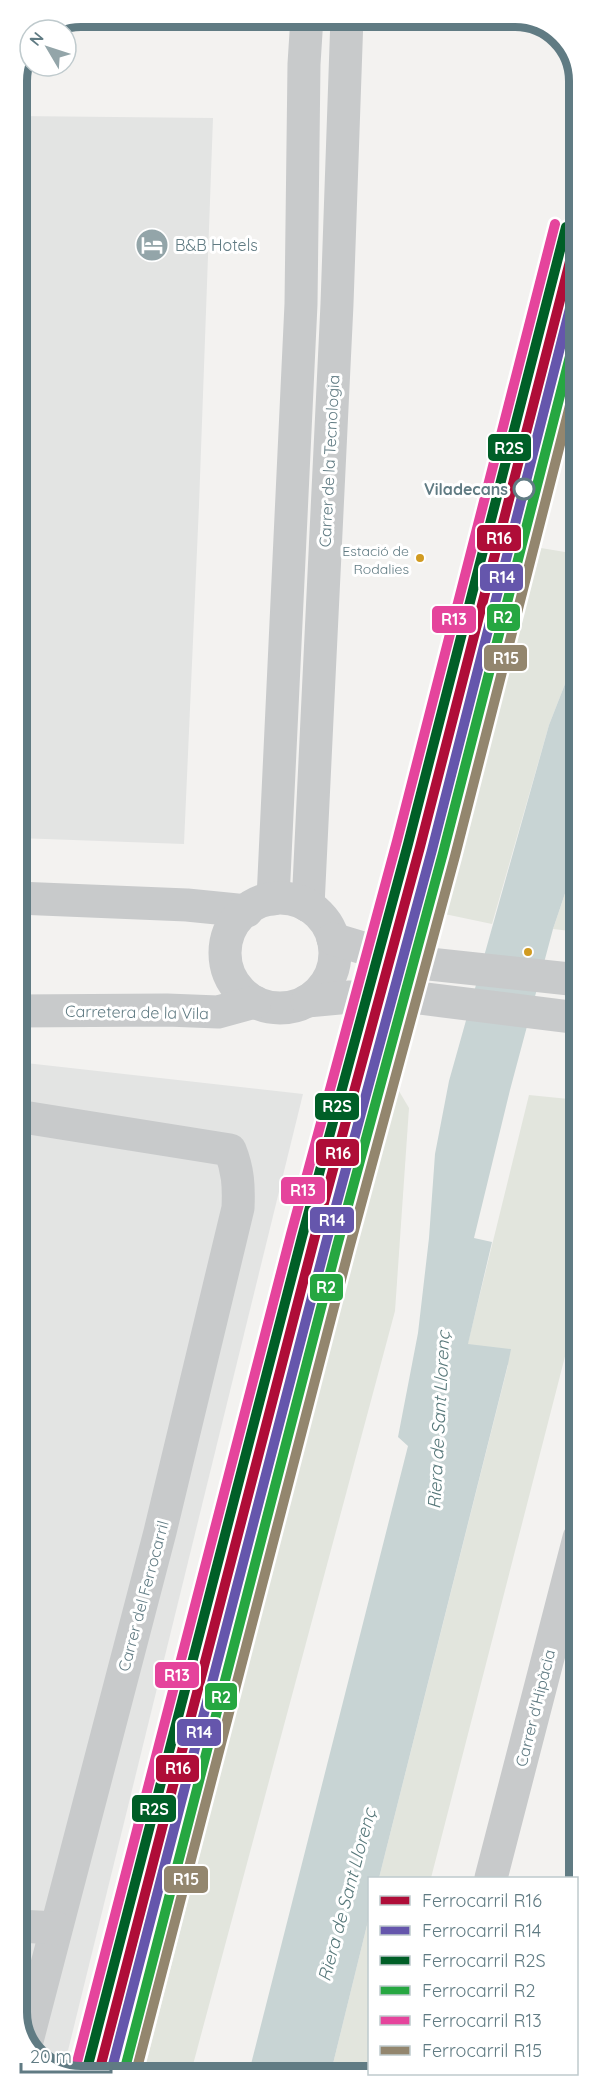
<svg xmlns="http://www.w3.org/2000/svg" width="596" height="2093" viewBox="0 0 596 2093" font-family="Quicksand,sans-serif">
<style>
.built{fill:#e3e4e3}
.green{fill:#e2e5dd}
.water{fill:#c8d4d4}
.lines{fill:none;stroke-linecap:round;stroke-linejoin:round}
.minor{stroke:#c8cacb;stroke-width:33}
.tertiary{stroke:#c8cacb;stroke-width:33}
.rail-1-casing{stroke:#fff;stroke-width:15}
.rail-2-casing{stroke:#fff;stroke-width:15}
.rail-3-casing{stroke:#fff;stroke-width:15}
.rail-4-casing{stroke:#fff;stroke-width:15}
.rail-5-casing{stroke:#fff;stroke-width:15}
.rail-6-casing{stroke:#fff;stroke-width:15}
.rail-1{stroke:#af0d38;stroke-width:10}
.rail-2{stroke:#6556ac;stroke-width:10}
.rail-3{stroke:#005f27;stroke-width:10}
.rail-4{stroke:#26a741;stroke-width:10}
.rail-5{stroke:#e5449c;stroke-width:10}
.rail-6{stroke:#93866e;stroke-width:10}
.stop-dot{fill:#fff;stroke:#607b83;stroke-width:3}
.bus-dot{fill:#d19b21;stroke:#fff;stroke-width:2}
.labels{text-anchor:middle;stroke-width:6;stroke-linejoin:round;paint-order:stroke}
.bus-label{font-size:14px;fill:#607b83;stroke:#fff;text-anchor:end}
.poi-label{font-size:16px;fill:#607b83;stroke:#fff;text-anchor:start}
.street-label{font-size:16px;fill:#607b83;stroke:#fff}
.stop-label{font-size:16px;font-weight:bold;fill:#607b83;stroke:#fff;text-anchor:end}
.water-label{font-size:18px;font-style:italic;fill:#57787a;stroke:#fff}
.rim{fill:none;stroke:#607b83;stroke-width:8}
.line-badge{stroke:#fff;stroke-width:2}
.badge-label{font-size:16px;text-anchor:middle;font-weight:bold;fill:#fff}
</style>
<rect width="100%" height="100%" fill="#f3f2f0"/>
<g class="built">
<polygon points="17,116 213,118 199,505 184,844 17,838"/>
<polygon points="17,1062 303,1094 63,2071 38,2060 18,2025"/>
</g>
<g class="green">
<polygon points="578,397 578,453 565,449"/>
<polygon points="578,503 579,648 549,725 492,924 435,912 451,856 458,858 541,548 565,552"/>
<polygon points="579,852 579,932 553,929"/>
<polygon points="396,1086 409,1108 395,1311 190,2076 143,2076"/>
<polygon points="529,1095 579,1100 579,1302 431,1878 379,1878 508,1365 464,1359"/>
<polygon points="369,1917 370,2074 381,2074 380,2075 330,2076"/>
</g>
<polygon class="water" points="579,648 579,852 553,929 510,1090 474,1238 492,1242 468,1344 511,1349 508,1364 379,1878 370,1878 369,1917 330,2076 248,2076 408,1446 398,1437 418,1333 429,1238 435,1154 449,1081 549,725"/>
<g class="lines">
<g class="minor">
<polyline points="273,899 301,304 304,64 307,17"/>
<polyline points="308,906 337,304 347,17"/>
<path d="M17 1116 230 1150C238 1170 239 1186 238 1208L160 1532 27 2041"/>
<polyline points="491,1878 579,1538"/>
<polyline points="18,1926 56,1928"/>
<polyline points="440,2075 441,2074"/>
</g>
<g class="tertiary">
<polyline points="17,898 187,905 247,911"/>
<circle cx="280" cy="953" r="55"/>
<polyline points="333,939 383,954 420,963 579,980"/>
<polyline points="307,1001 350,997 419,998 579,1018"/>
<polyline points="17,1011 167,1010 218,1012 255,1002"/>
</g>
<g class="rail-1-casing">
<polyline id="rail-1" points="98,2076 314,1240 420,847 578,230"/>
</g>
<g class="rail-2-casing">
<polyline id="rail-2" points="110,2076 326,1243 432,850 578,277"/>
</g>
<g class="rail-3-casing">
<polyline id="rail-3" points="86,2073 302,1237 408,844 566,227"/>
</g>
<g class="rail-4-casing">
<polyline id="rail-4" points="123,2076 337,1246 443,853 578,325"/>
</g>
<g class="rail-5-casing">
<polyline id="rail-5" points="75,2070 291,1234 397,841 555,224"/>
</g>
<g class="rail-6-casing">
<polyline id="rail-6" points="135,2076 349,1249 455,856 578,374"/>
</g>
<use href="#rail-1" class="rail-1"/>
<use href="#rail-2" class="rail-2"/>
<use href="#rail-3" class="rail-3"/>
<use href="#rail-4" class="rail-4"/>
<use href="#rail-5" class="rail-5"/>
<use href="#rail-6" class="rail-6"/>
</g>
<defs>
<g id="hotel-disc" transform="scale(1.725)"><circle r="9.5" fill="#93a5a9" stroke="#fff"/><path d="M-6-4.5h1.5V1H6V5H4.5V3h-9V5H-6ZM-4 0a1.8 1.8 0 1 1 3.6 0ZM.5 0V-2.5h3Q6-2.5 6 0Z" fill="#fff"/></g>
</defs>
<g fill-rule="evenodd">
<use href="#hotel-disc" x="152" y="245"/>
</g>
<circle class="stop-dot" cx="524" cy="489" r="10"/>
<g class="bus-dot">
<circle cx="420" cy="558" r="5"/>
<circle cx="528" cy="952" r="5"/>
</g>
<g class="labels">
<g class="bus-label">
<text x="409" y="556">Estació de<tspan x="409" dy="18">Rodalies</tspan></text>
</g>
<g class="poi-label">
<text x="175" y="251">B&amp;B Hotels</text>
</g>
<g class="street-label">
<text transform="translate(329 461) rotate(-87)" y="6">Carrer de la Tecnologia</text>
<text transform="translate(137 1012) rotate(1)" y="6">Carretera de la Vila</text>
<text transform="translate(143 1596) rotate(-75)" y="6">Carrer del Ferrocarril</text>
<text transform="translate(535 1708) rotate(-76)" y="6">Carrer d'Hipàcia</text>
</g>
<g class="stop-label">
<text x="508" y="495">Viladecans</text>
</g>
<g class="water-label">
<text transform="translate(439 1420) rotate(-87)" y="6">Riera de Sant Llorenç</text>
<text transform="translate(347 1895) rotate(-75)" y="6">Riera de Sant Llorenç</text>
</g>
</g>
<path d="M0 0H596V2093H0ZM81 27H515A54 54 0 0 1 569 81V2012A54 54 0 0 1 515 2066H81A54 54 0 0 1 27 2012V81A54 54 0 0 1 81 27Z" fill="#fff" fill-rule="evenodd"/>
<path class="rim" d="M81 27H515A54 54 0 0 1 569 81V2012A54 54 0 0 1 515 2066H81A54 54 0 0 1 27 2012V81A54 54 0 0 1 81 27Z"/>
<g class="line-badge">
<rect x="487" y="433" width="45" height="29" rx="6" fill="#005f27"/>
<rect x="476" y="524" width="46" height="28" rx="6" fill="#af0d38"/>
<rect x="479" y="563" width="45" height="29" rx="6" fill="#6556ac"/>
<rect x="486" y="603" width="35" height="29" rx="6" fill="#26a741"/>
<rect x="431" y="605" width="46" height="29" rx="6" fill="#e5449c"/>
<rect x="483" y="644" width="45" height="28" rx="6" fill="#93866e"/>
<rect x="314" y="1092" width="46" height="29" rx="6" fill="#005f27"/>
<rect x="315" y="1138" width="45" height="29" rx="6" fill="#af0d38"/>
<rect x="280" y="1176" width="46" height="29" rx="6" fill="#e5449c"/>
<rect x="309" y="1206" width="46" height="28" rx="6" fill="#6556ac"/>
<rect x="309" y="1273" width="35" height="29" rx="6" fill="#26a741"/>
<rect x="154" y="1661" width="46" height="28" rx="6" fill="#e5449c"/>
<rect x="204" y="1682" width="34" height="29" rx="6" fill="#26a741"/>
<rect x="176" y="1718" width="46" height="29" rx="6" fill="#6556ac"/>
<rect x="155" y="1754" width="45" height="29" rx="6" fill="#af0d38"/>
<rect x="131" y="1794" width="46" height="29" rx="6" fill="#005f27"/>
<rect x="163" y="1865" width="46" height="29" rx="6" fill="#93866e"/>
</g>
<g class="badge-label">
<text x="509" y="454">R2S</text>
<text x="499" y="544">R16</text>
<text x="502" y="583">R14</text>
<text x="503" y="623">R2</text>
<text x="454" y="625">R13</text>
<text x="506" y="664">R15</text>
<text x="337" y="1112">R2S</text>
<text x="338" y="1159">R16</text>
<text x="303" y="1196">R13</text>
<text x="332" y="1226">R14</text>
<text x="326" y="1293">R2</text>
<text x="177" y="1681">R13</text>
<text x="221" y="1703">R2</text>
<text x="199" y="1738">R14</text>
<text x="178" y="1774">R16</text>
<text x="154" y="1815">R2S</text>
<text x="186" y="1885">R15</text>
</g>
<rect x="368" y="1877" width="210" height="198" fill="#ffffff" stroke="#bfcacd" stroke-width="1.5"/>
<rect x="380" y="1896" width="30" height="9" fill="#af0d38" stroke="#bfcacd" stroke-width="1.5"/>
<text x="422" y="1907" font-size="18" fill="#607b83">Ferrocarril R16</text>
<rect x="380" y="1926" width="30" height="9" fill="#6556ac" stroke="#bfcacd" stroke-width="1.5"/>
<text x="422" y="1937" font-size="18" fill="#607b83">Ferrocarril R14</text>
<rect x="380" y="1956" width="30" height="9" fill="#005f27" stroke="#bfcacd" stroke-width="1.5"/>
<text x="422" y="1967" font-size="18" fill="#607b83">Ferrocarril R2S</text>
<rect x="380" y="1986" width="30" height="9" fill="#26a741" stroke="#bfcacd" stroke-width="1.5"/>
<text x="422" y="1997" font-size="18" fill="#607b83">Ferrocarril R2</text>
<rect x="380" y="2016" width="30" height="9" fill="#e5449c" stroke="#bfcacd" stroke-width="1.5"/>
<text x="422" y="2027" font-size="18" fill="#607b83">Ferrocarril R13</text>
<rect x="380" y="2046" width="30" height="9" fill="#93866e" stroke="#bfcacd" stroke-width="1.5"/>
<text x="422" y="2057" font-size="18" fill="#607b83">Ferrocarril R15</text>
<g transform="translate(48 48) rotate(309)"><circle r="28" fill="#ffffff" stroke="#bfcacd" stroke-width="1.5"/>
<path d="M0-4.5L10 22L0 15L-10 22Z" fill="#93a5a9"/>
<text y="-9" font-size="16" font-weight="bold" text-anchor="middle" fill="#607b83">N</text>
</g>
<path d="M21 2063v9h90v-9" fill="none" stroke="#607b83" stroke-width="3"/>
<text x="30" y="2063" font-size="18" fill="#607b83" stroke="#ffffff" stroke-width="4.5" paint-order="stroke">20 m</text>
</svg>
